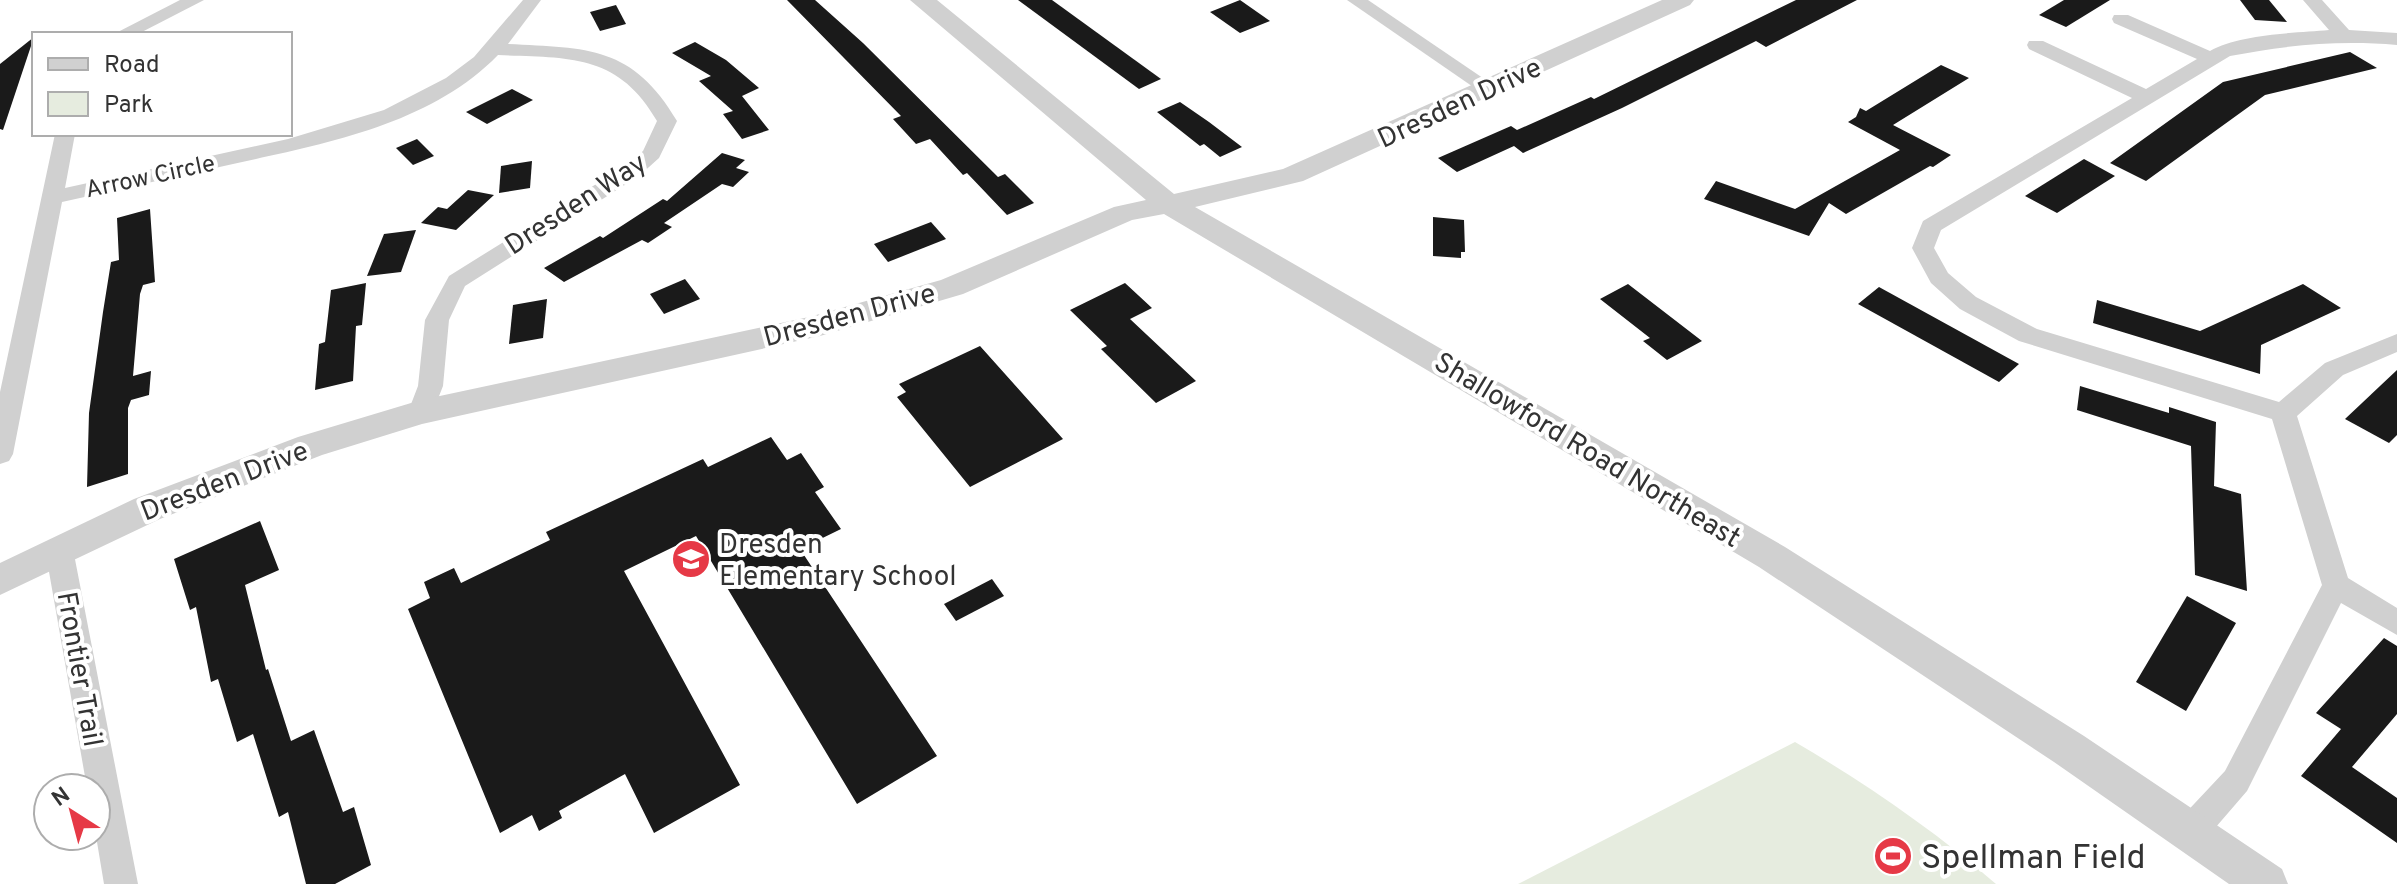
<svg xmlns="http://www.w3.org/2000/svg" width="2397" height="884" viewBox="0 0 2397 884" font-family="Overpass,sans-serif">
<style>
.green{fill:#e6ecdf}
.building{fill:#1a1a1a}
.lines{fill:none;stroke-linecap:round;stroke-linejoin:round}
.minor{fill:#d0d0d0;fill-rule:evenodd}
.tertiary{fill:#d0d0d0;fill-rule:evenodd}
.labels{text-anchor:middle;stroke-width:8;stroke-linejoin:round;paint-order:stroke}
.far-street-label{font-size:24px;fill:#333;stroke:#fff}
.street-label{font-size:28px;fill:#333;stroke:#fff}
.poi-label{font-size:28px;fill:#333;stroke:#fff;text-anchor:start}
.near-poi-label{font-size:34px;fill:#333;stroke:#fff;text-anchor:start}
</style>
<rect width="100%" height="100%" fill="#fff"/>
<path class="green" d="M1795 742C1865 783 1935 831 1996 884H1518Z"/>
<g class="building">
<polygon points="787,0 815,0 863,43 998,177 1005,174 1034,203 1007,215 967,173 963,175 930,139 916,144 893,119 901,116"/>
<polygon points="1018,0 1052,0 1161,79 1139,89"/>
<polygon points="1240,0 1270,21 1240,33 1210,12"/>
<polygon points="1796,0 1857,0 1766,47 1756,41 1622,108 1523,153 1514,146 1457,172 1438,158 1511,126 1517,130 1591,97 1594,99"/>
<polygon points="2064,0 2110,0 2066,27 2039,15"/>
<polygon points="2240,0 2269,0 2287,22 2255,20"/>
<polygon points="616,5 626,24 600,31 590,12"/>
<polygon points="34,37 3,130 0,129 0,64"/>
<polygon points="695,42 726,60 759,88 742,96 769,130 742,139 723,114 733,111 699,81 711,76 672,53"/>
<polygon points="2350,52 2377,68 2265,95 2146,181 2110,163 2223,82"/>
<polygon points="1941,65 1969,78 1893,125 1951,155 1933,167 1930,166 1846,214 1829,203 1809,236 1704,199 1716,181 1795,209 1900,150 1848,122 1856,117 1860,108 1866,111"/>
<polygon points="512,89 533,100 487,124 466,112"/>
<polygon points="1180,102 1209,122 1242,147 1220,157 1204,144 1200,146 1157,112"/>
<polygon points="417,139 434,156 413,165 396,148"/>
<polygon points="722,153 745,160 736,168 749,172 733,187 722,184 664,223 672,227 648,243 642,240 564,282 544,268 600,236 603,238 663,199 667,201"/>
<polygon points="2084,159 2115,176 2057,213 2025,196"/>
<polygon points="532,161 530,188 499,193 501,166"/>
<polygon points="468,190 494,195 456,230 421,223 438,207 447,209"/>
<polygon points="150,209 155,282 143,285 140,294 133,376 151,371 149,395 131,400 128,408 128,474 87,487 89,413 103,312 111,262 119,260 117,218"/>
<polygon points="1433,217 1464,220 1465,252 1461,252 1461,258 1433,256"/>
<polygon points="931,222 946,239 888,262 874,244"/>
<polygon points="416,230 401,272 367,276 384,234"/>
<polygon points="685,279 700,299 664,314 650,294"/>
<polygon points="366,283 362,325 356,326 353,381 315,390 319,344 325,342 331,290"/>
<polygon points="1125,283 1152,308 1130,319 1196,381 1156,403 1101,349 1107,346 1070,310"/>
<polygon points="1628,284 1702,341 1667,360 1643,341 1650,338 1600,299"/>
<polygon points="2303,284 2341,308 2261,345 2260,374 2093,323 2097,300 2200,331"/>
<polygon points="1879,287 2019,364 1999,382 1858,304"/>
<polygon points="547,299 543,338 509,344 513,305"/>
<polygon points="980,346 1063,439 970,487 897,397 906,392 899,384"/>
<polygon points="2397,370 2397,435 2389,443 2345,419"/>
<polygon points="2080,386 2169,413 2169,407 2216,422 2214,486 2241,494 2247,591 2195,575 2191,446 2077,410"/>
<polygon points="771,437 787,460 801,453 824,487 815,492 841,529 800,549 937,756 857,804 696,536 624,571 740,785 654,833 625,774 559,811 562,818 539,831 532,815 500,833 408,609 430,598 424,582 454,568 461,583 550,540 546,532 703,459 708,467"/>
<polygon points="260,521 279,570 245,585 266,670 268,669 291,741 314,730 343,812 354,807 371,865 335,884 306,884 288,812 279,817 253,734 237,742 218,679 211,682 196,607 190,610 174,559"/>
<polygon points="992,579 1004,596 956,621 944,604"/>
<polygon points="2187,596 2236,623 2186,711 2136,682"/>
<polygon points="2384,638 2397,646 2397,714 2352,767 2397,798 2397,843 2301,776 2341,729 2316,713"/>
</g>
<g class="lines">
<g class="minor">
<polygon points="180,0 204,0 138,34 114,34"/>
<path d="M523 0H541L508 44C588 48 633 46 677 121L659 158 639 176 465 286 449 320 443 386 430 419 421 421 412 419 408 412 418 386 425 320 449 276 625 166 643 151 657 121C618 53 569 58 498 55 428 127 317 145 224 166 170 178 116 190 62 202L13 454 9 461 0 464V392L55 134H75L65 188 288 139 384 110 446 78 474 57Z"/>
<polygon points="1347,0 1368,0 1499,89 1496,93 1482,93"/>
<path d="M2303 0H2322L2349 30 2397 33V45C2339 40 2287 45 2230 56L1941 230 1934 248 1948 273 1976 297 2037 329 2279 402 2325 363 2397 334V352L2343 375 2297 416 2348 578 2397 608V635L2341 603 2247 791 2203 842 2191 846 2179 842 2175 831 2179 820 2225 771 2322 585 2272 419 2019 341 1960 309 1931 283 1912 248 1923 221 2132 98 2029 49 2027 45 2029 41H2043L2146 89 2197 59 2114 23 2112 19 2114 15H2128L2210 51C2239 34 2295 33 2329 30Z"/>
<polygon points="59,538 69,541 73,549 138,884 104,884 96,836 96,788 87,788 45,549 49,541"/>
</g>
<polygon class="tertiary" points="910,0 937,0 1174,194 1283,169 1662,0 1694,0 1690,5 1303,181 1195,207 1785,547 2084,736 2282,869 2288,884 2229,884 2054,762 1759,567 1164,214 1132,220 963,294 820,336 422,424 322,455 160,519 0,595 0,563 134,499 298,437 421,400 809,317 941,280 1114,207 1146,200"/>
</g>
<defs>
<g id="school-disc" transform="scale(2)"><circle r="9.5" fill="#e63946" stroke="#fff"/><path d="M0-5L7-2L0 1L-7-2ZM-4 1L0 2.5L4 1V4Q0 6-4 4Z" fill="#fff"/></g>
<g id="stadium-disc" transform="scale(2)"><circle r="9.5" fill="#e63946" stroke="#fff"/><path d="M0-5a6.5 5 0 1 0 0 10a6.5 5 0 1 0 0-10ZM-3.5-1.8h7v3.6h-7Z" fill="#fff"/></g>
</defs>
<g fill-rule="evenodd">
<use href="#school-disc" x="691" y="559"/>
<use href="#stadium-disc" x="1893" y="856"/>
</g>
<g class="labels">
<g class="far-street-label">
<text transform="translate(150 176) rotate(-12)" y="8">Arrow Circle</text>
</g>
<g class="street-label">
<text transform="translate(1459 102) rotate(-25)" y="10">Dresden Drive</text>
<text transform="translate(575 203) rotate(-33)" y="10">Dresden Way</text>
<text transform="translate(849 314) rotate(-15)" y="10">Dresden Drive</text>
<text transform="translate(1588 449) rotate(31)" y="10">Shallowford Road Northeast</text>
<text transform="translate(224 480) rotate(-21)" y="10">Dresden Drive</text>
<text transform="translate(81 669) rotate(80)" y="10">Frontier Trail</text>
</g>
<g class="poi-label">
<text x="719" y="553">Dresden<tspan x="719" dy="32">Elementary School</tspan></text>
</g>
<g class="near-poi-label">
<text x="1921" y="868">Spellman Field</text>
</g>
</g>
<rect x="32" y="32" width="260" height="104" fill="#ffffff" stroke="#adadad" stroke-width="2"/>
<rect x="48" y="58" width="40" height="12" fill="#d0d0d0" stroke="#adadad" stroke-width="2"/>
<text x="104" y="72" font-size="24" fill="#333333">Road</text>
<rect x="48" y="92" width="40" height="24" fill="#e6ecdf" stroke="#adadad" stroke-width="2"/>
<text x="104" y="112" font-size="24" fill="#333333">Park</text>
<g transform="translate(72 812) rotate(324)"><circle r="38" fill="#ffffff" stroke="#adadad" stroke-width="2"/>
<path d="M0-6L14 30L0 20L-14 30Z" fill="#e63946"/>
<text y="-12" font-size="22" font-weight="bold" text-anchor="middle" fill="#333333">N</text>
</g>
</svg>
